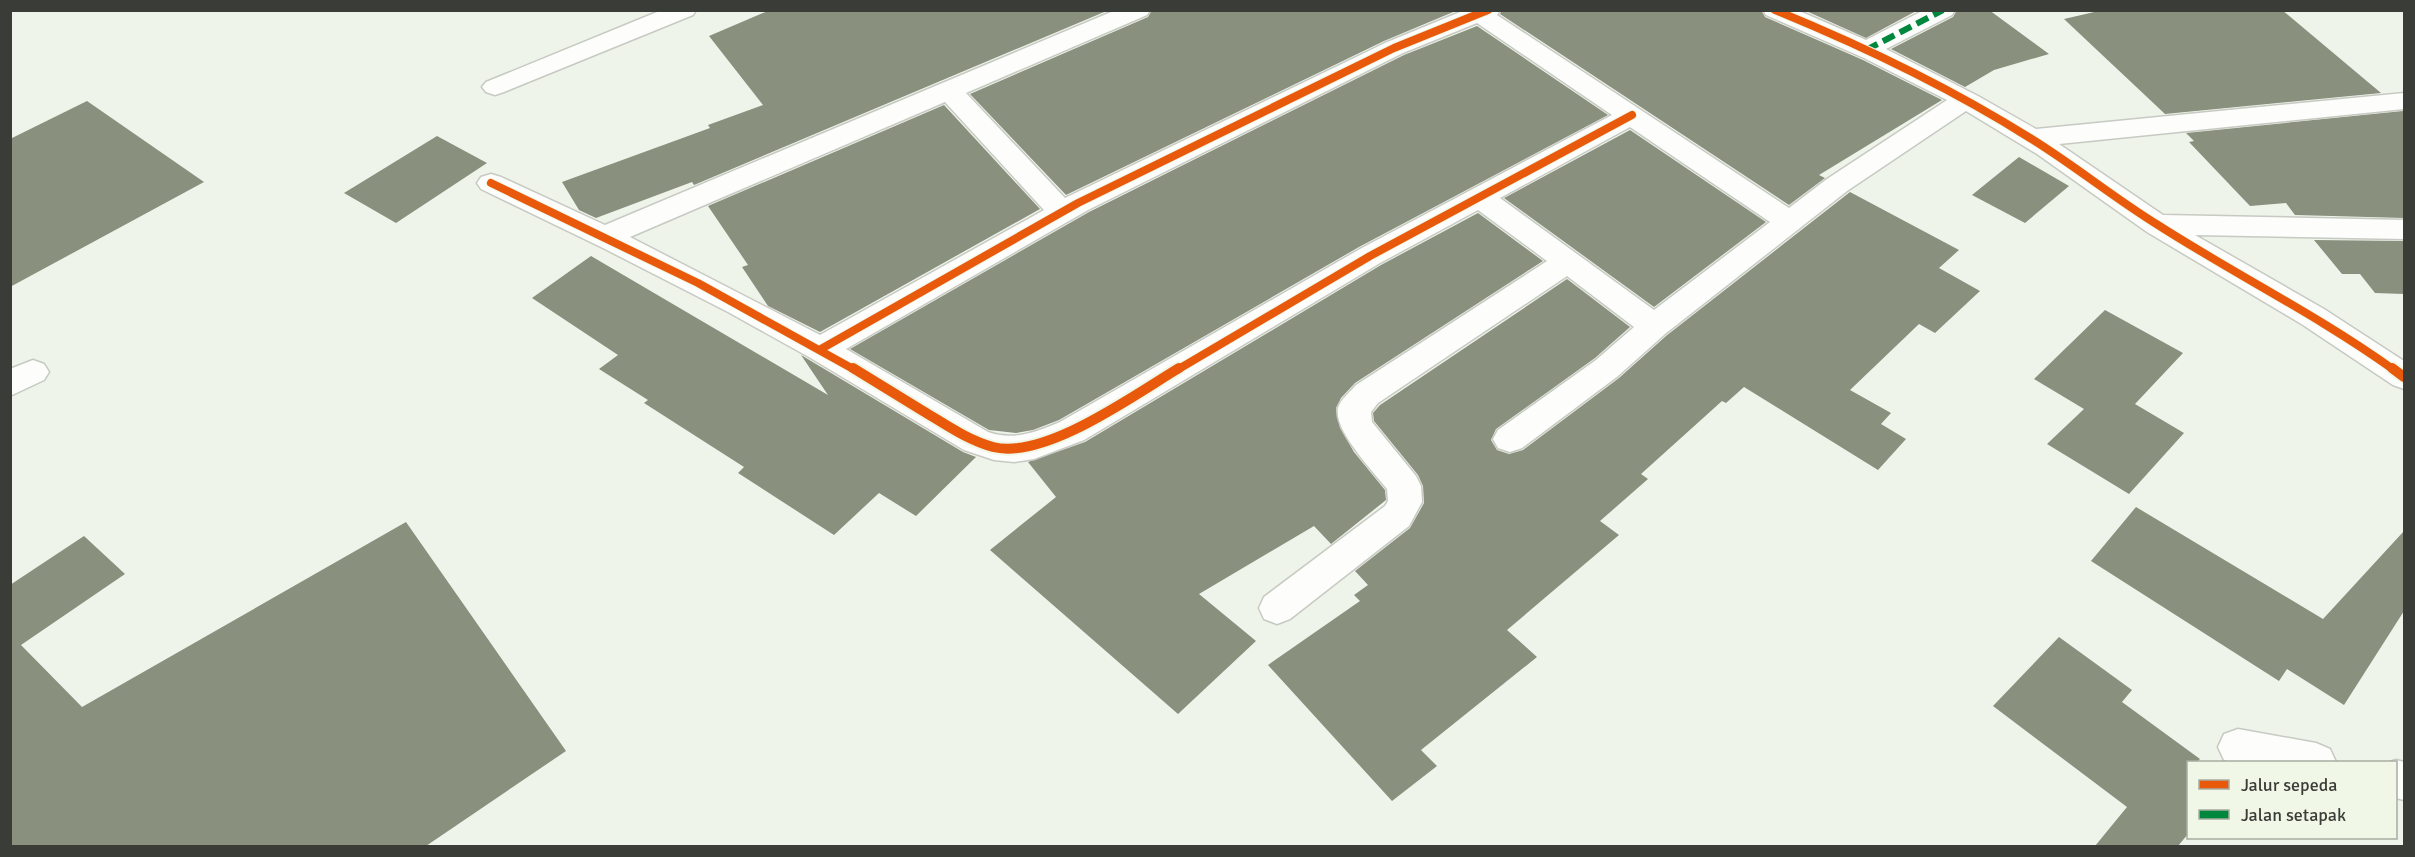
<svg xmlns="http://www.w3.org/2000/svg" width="2415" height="857" viewBox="0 0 2415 857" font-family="Signika,sans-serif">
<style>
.building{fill:#89907e}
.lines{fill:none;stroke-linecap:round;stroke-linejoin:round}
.street-casing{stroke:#c6cac2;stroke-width:3}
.street{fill:#fdfdfc;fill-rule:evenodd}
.quiet{stroke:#00873e;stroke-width:6;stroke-dasharray:13 6;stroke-linecap:butt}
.cycleway-far1-casing{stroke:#f0f7e7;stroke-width:10}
.cycleway-casing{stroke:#f0f7e7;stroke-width:14}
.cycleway-far1{stroke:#e8590c;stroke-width:8}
.cycleway{stroke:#e8590c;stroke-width:10}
</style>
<rect width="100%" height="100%" fill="#eff4ea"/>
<g class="building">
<polygon points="770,10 1109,10 694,185 692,182 596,218 579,210 562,182 710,128 708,125 763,105 709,36"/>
<polygon points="1152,10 1458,10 1384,41 1066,195 970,94 1148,17"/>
<polygon points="1502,10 1761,10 1765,17 1863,60 1942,100 1819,175 1825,178 1789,205 1500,14"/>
<polygon points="1804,10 1918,10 1866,38"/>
<polygon points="1957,10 1989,10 2049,54 1994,70 1965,87 1891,49 1953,17"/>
<polygon points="2103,10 2282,10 2381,93 2165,114 2064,19"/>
<polygon points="1477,26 1608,115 1359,247 1059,420 1033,430 1016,433 989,430 850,349 1089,212 1404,55"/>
<polygon points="87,101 204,182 10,287 10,139"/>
<polygon points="944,105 1040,209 820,332 768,306 742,267 748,265 708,206"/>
<polygon points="2403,111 2404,218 2295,215 2286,203 2250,206 2189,142 2194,141 2186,133"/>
<polygon points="1630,130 1766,222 1654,307 1504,198"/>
<polygon points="437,136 487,163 396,223 344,193"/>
<polygon points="2019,157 2069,186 2025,223 1972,195"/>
<polygon points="1850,192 1959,250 1939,268 1980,291 1935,333 1919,324 1850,390 1891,413 1881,424 1906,439 1878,470 1744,387 1726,403 1722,401 1641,474 1648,479 1600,521 1619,535 1507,630 1537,657 1421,750 1437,766 1392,801 1268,665 1360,601 1354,595 1368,585 1355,571 1410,528 1424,503 1423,486 1418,475 1374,421 1373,413 1380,405 1567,279 1630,327 1595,358 1496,429 1491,440 1497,450 1509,454 1523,450 1619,378 1666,336"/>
<polygon points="1478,213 1543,261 1355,383 1341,398 1336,408 1340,428 1354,452 1385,490 1386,500 1331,544 1314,526 1199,594 1256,641 1178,714 990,550 1056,497 1028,462 1085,442 1381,265"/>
<polygon points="2314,240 2404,241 2404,294 2375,293 2360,274 2342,274"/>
<polygon points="591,256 828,395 801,355 963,452 976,457 916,516 879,493 834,535 738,473 744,467 644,403 648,400 599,369 618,355 532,298"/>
<polygon points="2105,310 2183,353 2135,404 2184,433 2129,494 2047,444 2084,409 2034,379"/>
<polygon points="2136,507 2323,619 2404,531 2404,611 2344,705 2287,669 2279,681 2091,561"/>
<polygon points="406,522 566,751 426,846 10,846 10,585 84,536 125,574 21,645 82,707"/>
<polygon points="2059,637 2132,690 2122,702 2200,759 2197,762 2188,762 2188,834 2178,846 2095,846 2127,807 1993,706"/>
</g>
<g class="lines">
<g class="street-casing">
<g id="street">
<polygon points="662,10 696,10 693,15 504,92 495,95 486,92 482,87 486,82"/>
<path d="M1116 10H1150L1147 15 966 93 1065 198 1385 43 1465 10H1500L1497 15 1789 208 1827 179 1947 100 1864 58 1766 15 1763 10H1797L1866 40 1924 10H1955L1952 15 1886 49 1978 96 2036 129 2404 93V109L2059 144 2163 215 2404 220V239L2195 235 2324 309 2404 361V389L2393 385 2303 325 2147 232 2037 154 1966 111 1847 191 1665 334 1618 376 1522 448 1510 452 1498 448 1493 439 1498 430 1596 360 1634 327 1567 276 1378 403 1371 412 1372 422 1416 476 1421 486 1422 502 1409 526 1290 619 1277 624 1264 619 1259 608 1264 597 1385 506 1388 501 1387 489C1374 472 1333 430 1338 408 1340 400 1350 392 1356 385L1547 261 1478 210 1380 263 1084 440 1034 459 1014 462 994 460 964 450 809 357 728 312 605 249 481 189 477 183 481 177 491 174 501 177 605 225ZM1477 23 1612 115 1360 249 1060 422C1037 432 1013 441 988 432L846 349 1088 210 1403 53ZM945 102 1044 210 820 335 630 237ZM1630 127 1770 222 1654 310 1500 198Z"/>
<polygon points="33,360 44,364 49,372 44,380 10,396 10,369"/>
<polygon points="2238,729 2316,743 2330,749 2336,762 2231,762 2224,760 2218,747 2224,734"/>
<polygon points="2396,760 2404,762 2404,800 2396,798 2396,762 2390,762"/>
</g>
</g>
<use href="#street" class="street"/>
<polyline class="quiet" points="1866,50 1943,10"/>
<g class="cycleway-far1-casing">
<g id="cycleway-far1">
<path d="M1775 10C1863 46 1949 87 2030 138 2074 165 2114 198 2158 225 2236 275 2319 316 2394 370"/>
<polyline points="491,183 698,283 855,370"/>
<polyline points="821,349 1078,203 1394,48 1488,10"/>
<polyline points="1177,370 1370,256 1632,115"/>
</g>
</g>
<g class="cycleway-casing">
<g id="cycleway">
<path d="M853 368C876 382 900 397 923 411 945 424 967 440 993 447 1045 460 1134 395 1179 368"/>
<polyline points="2392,368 2404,377"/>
</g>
</g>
<use href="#cycleway-far1" class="cycleway-far1"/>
<use href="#cycleway" class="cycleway"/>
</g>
<rect width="2415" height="857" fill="none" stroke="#3a3d37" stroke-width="24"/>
<rect x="2187" y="761" width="210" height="78" fill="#f0f7e7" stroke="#a7ada1" stroke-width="1.5"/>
<rect x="2199" y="780" width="30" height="9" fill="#e8590c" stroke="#a7ada1" stroke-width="1.5"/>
<text x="2241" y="791" font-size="18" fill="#3a3d37">Jalur sepeda</text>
<rect x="2199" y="810" width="30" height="9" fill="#00873e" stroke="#a7ada1" stroke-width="1.5"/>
<text x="2241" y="821" font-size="18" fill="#3a3d37">Jalan setapak</text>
</svg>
